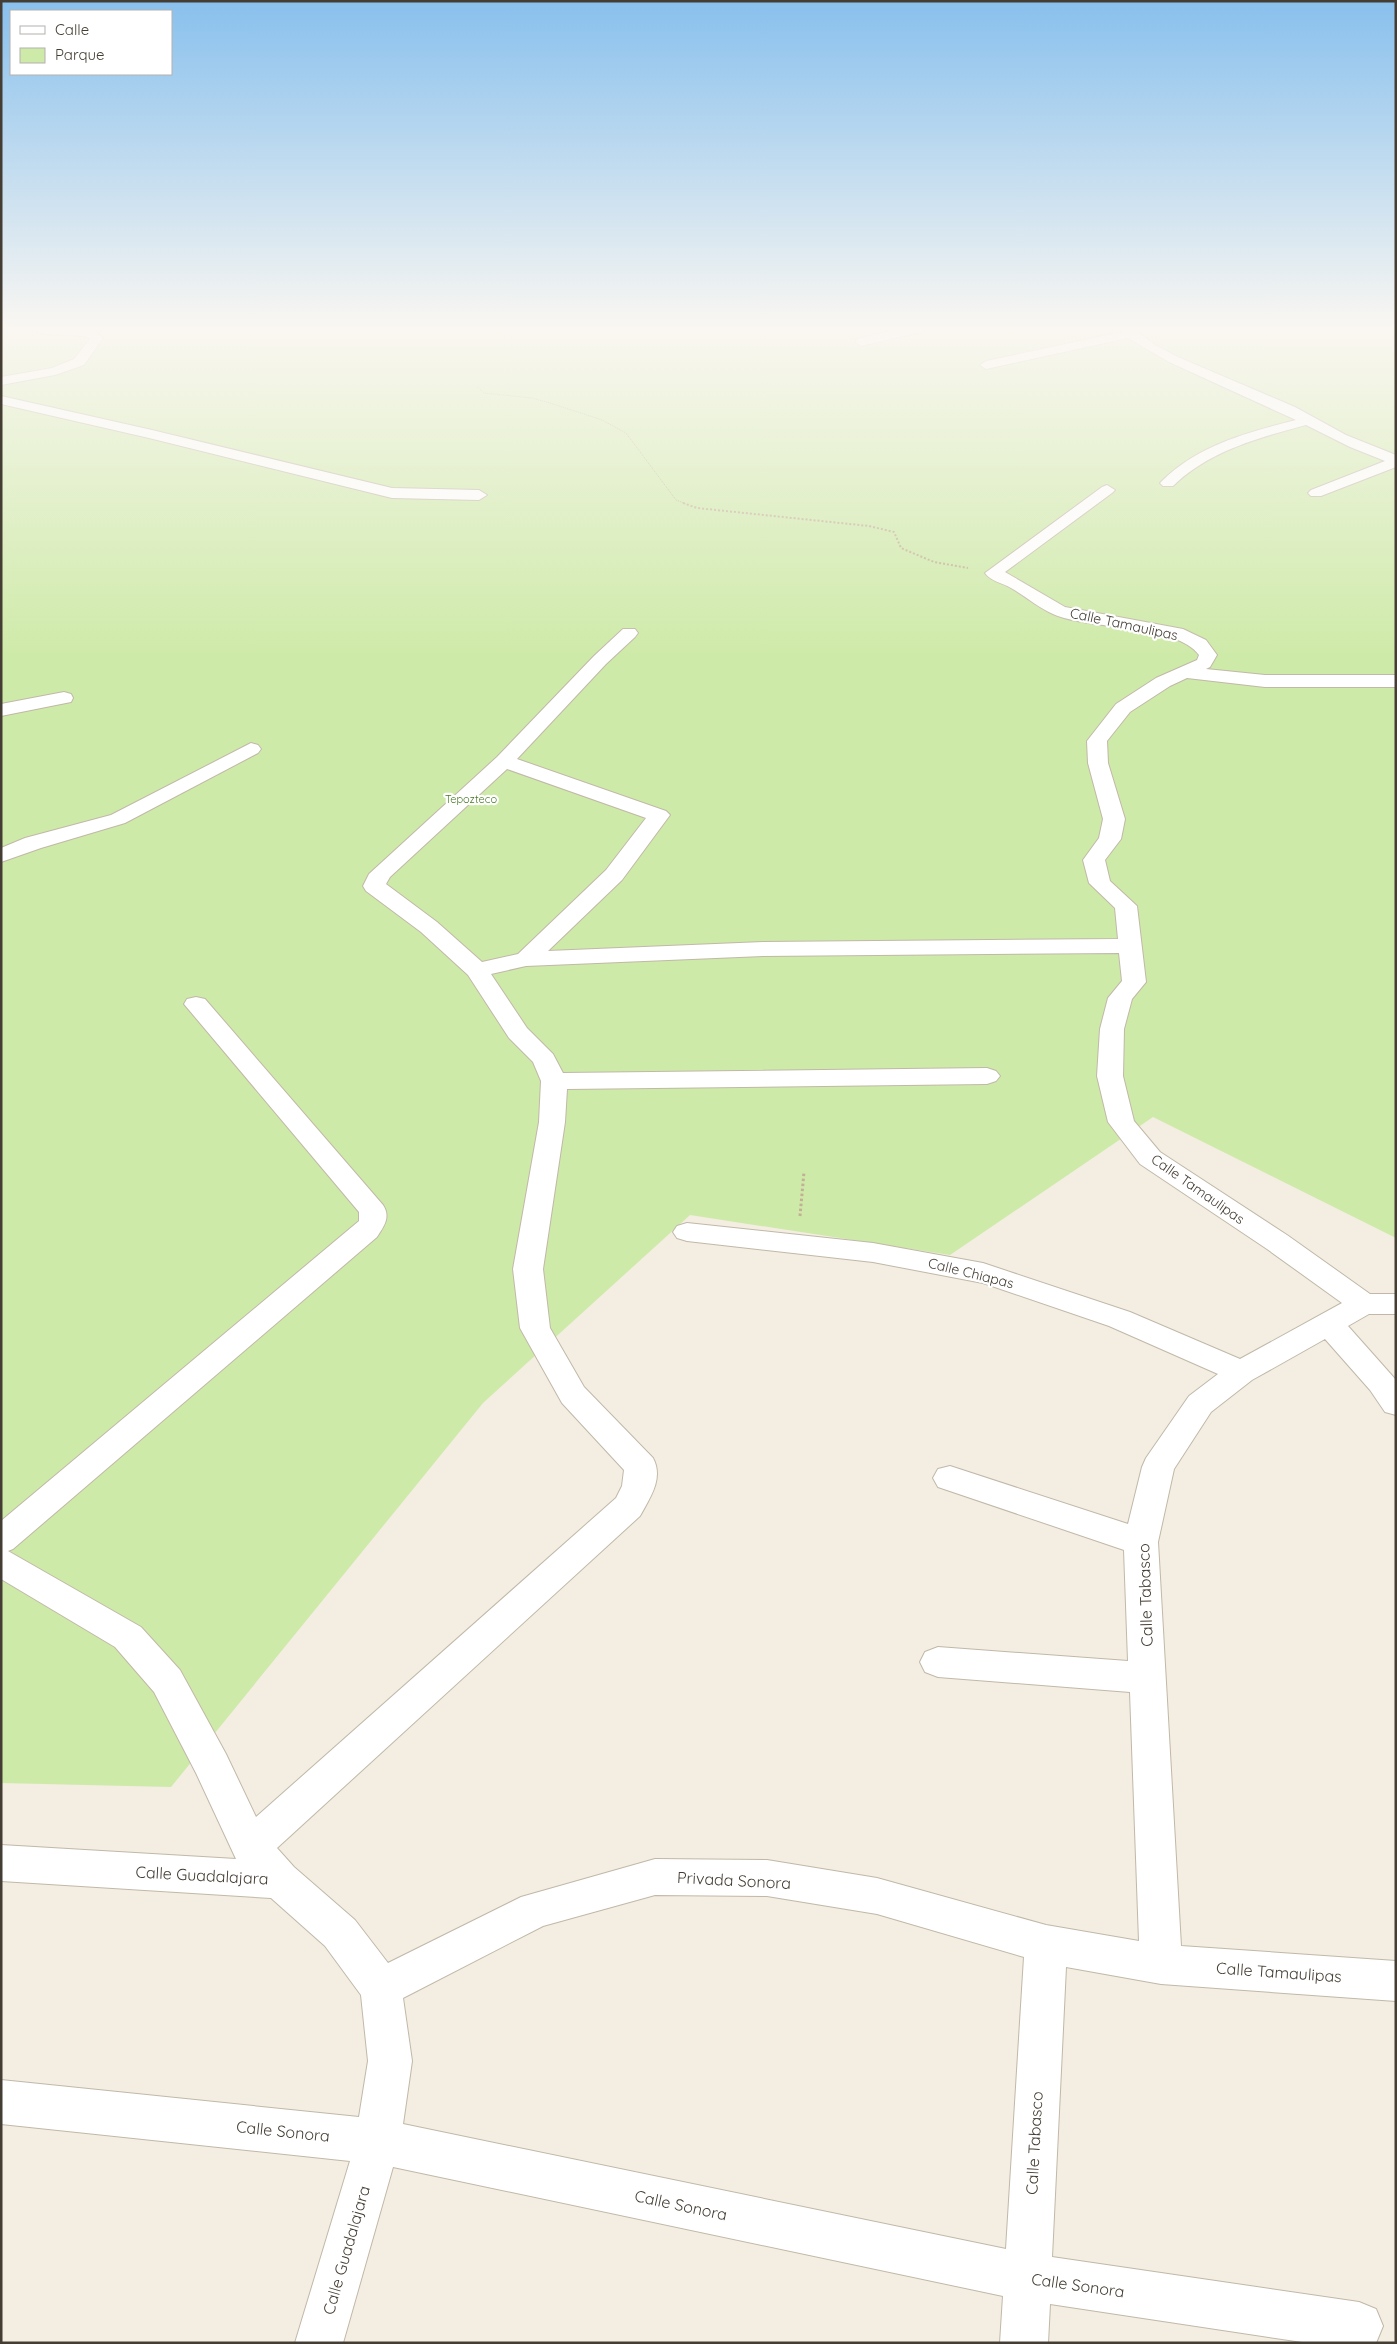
<svg xmlns="http://www.w3.org/2000/svg" width="1397" height="2344" viewBox="0 0 1397 2344" font-family="Quicksand,sans-serif">
<style>
.green{fill:#ceeaa8}
.lines{fill:none;stroke-linecap:round;stroke-linejoin:round}
.minor-casing{stroke:#c1b8a8;stroke-width:2}
.path-far2{stroke:#c1b095;stroke-width:1;stroke-dasharray:1 1;stroke-linecap:butt}
.path-far1{stroke:#c1b095;stroke-width:2;stroke-dasharray:2 2;stroke-linecap:butt}
.path{stroke:#c1b095;stroke-width:3;stroke-dasharray:2.5 2.5;stroke-linecap:butt}
.minor{fill:#fff;fill-rule:evenodd}
.labels{text-anchor:middle;stroke-width:4.5;stroke-linejoin:round;paint-order:stroke}
.far-park-label{font-size:11px;fill:#467923;stroke:#fff}
.street-label{font-size:14px;fill:#443d33;stroke:#fff}
.near-street-label{font-size:16px;fill:#443d33;stroke:#fff}
</style>
<rect width="100%" height="100%" fill="#f3ede2"/>
<polygon class="green" points="1,328 1396,328 1396,1238 1153,1117 950,1255 690,1215 483,1403 171,1787 1,1783"/>
<g class="lines">
<g class="minor-casing">
<g id="minor">
<path d="M31 328C49 328 91 323 103 338L84 365 55 375 1 385V377L52 368 74 359 90 339 84 336 44 334Z"/>
<polygon points="904,328 926,328 924,331 861,346 855,342 857,339"/>
<path d="M1119 328H1132L1155 345 1178 357 1295 407 1346 435 1396 455V467L1321 496H1311L1308 493 1311 490 1385 461 1350 447 1306 425C1258 438 1209 451 1173 486H1163L1160 483 1163 480C1199 445 1248 432 1296 420L1169 362 1128 338 986 369 980 365 986 361 1122 332Z"/>
<polygon points="1,396 152,430 392,488 479,490 487,495 479,500 392,498 149,438 1,404"/>
<path d="M1107 485 1115 490 1112 493 1005 572 1065 607 1183 629 1206 640 1217 655 1210 667 1206 669 1265 675H1396V687H1265L1187 678 1170 686 1130 712 1107 741 1108 763 1125 819 1121 839 1105 860 1110 881 1137 906 1146 982 1132 999 1124 1029 1123 1076 1134 1121 1160 1152 1287 1235 1370 1294H1396V1314H1369L1348 1326 1396 1380V1415L1385 1412 1370 1390 1325 1339 1252 1380 1211 1412 1174 1469 1158 1542 1181 1946 1396 1961V2001L1161 1984 1066 1967 1052 2257 1359 2302 1376 2309 1383 2326 1376 2343H1309L1050 2304 1048 2343H1000L1003 2296 393 2167 343 2343H295L350 2161 1 2124V2080L359 2117 368 2061 361 1995 325 1946 271 1898 1 1881V1845L236 1859 196 1773 154 1692 115 1647 1 1579V1521L359 1221V1212L184 1004 187 999 196 997 205 999 383 1205C391 1217 384 1226 377 1237L13 1549 8 1551 141 1627 180 1670 226 1754 256 1817 616 1498 622 1486 624 1470 562 1403 520 1328 513 1269 539 1122 541 1081 533 1062 509 1038 468 975 421 932 366 891 363 886 369 874 497 757 594 656 623 629H635L638 633 635 637 606 664 517 759 666 811 670 815 622 880 548 951 763 942 1118 939 1115 908 1089 883 1083 860 1099 838 1103 819 1088 763 1087 741 1116 704 1156 678 1197 660 1199 655C1177 624 1088 630 1053 614 1039 608 1025 596 1011 588 1003 583 990 581 985 573L1102 487ZM507 769 646 818 606 870 518 954 482 962 437 922 386 884 390 877ZM1119 953 1122 981 1108 998 1100 1029 1097 1076 1108 1122 1140 1164 1267 1249 1342 1303 1240 1359 1130 1312 983 1263 873 1243 687 1223 677 1226 673 1232 677 1238 687 1241 873 1262 983 1283 1109 1326 1218 1374 1189 1396 1146 1458 1142 1467 1128 1524 950 1466 938 1469 933 1478 938 1487 1124 1550 1128 1661 938 1647 925 1652 920 1662 925 1672 938 1677 1130 1692 1139 1941 1046 1925 877 1878 767 1860 655 1859 521 1897 388 1963 355 1920 294 1867 277 1848 640 1516C650 1498 664 1478 653 1458L584 1387 550 1328 543 1269 565 1122 567 1089 987 1084 996 1081 1000 1076 996 1071 987 1068 563 1073 553 1054 527 1028 491 974 526 966 763 956ZM655 1895 767 1896 877 1914 1024 1957 1006 2249 403 2124 412 2061 403 1998 543 1926Z"/>
<polygon points="64,692 71,694 73,698 71,702 1,716 1,704"/>
<polygon points="251,743 258,745 261,749 258,753 125,823 41,848 1,862 1,848 25,838 111,815"/>
</g>
</g>
<polyline class="path-far2" points="477,387 484,393 532,398 550,403 602,420 626,433 676,500 686,504"/>
<polyline class="path-far1" points="683,503 697,508 869,526 894,532 901,548 934,562 968,568"/>
<polyline class="path" points="800,1216 804,1172"/>
<use href="#minor" class="minor"/>
</g>
<linearGradient id="sky" x2="0" y2="1"><stop stop-color="#88c0ed"/><stop offset="0.5" stop-color="#faf7f2"/><stop offset="1" stop-color="#faf7f2" stop-opacity="0"/></linearGradient>
<rect width="1397" height="656" fill="url(#sky)"/>
<g class="labels">
<g class="far-park-label">
<text x="471" y="803">Tepozteco</text>
</g>
<g class="street-label">
<text transform="translate(1124 624) rotate(12)" y="5">Calle Tamaulipas</text>
<text transform="translate(1198 1189) rotate(35)" y="5">Calle Tamaulipas</text>
<text transform="translate(971 1273) rotate(14)" y="5">Calle Chiapas</text>
</g>
<g class="near-street-label">
<text transform="translate(1145 1595) rotate(-92)" y="6">Calle Tabasco</text>
<text transform="translate(202 1875) rotate(3)" y="6">Calle Guadalajara</text>
<text transform="translate(734 1880) rotate(3)" y="6">Privada Sonora</text>
<text transform="translate(1279 1972) rotate(4)" y="6">Calle Tamaulipas</text>
<text transform="translate(283 2131) rotate(6)" y="6">Calle Sonora</text>
<text transform="translate(1034 2143) rotate(-87)" y="6">Calle Tabasco</text>
<text transform="translate(681 2205) rotate(12)" y="6">Calle Sonora</text>
<text transform="translate(346 2250) rotate(-74)" y="6">Calle Guadalajara</text>
<text transform="translate(1078 2285) rotate(8)" y="6">Calle Sonora</text>
</g>
</g>
<rect width="1397" height="2344" fill="none" stroke="#443d33" stroke-width="5"/>
<rect x="10" y="10" width="162" height="65" fill="#ffffff" stroke="#b4b1ad"/>
<rect x="20" y="26" width="25" height="8" fill="#ffffff" stroke="#b4b1ad"/>
<text x="55" y="35" font-size="15" fill="#443d33">Calle</text>
<rect x="20" y="48" width="25" height="15" fill="#ceeaa8" stroke="#b4b1ad"/>
<text x="55" y="60" font-size="15" fill="#443d33">Parque</text>
</svg>
